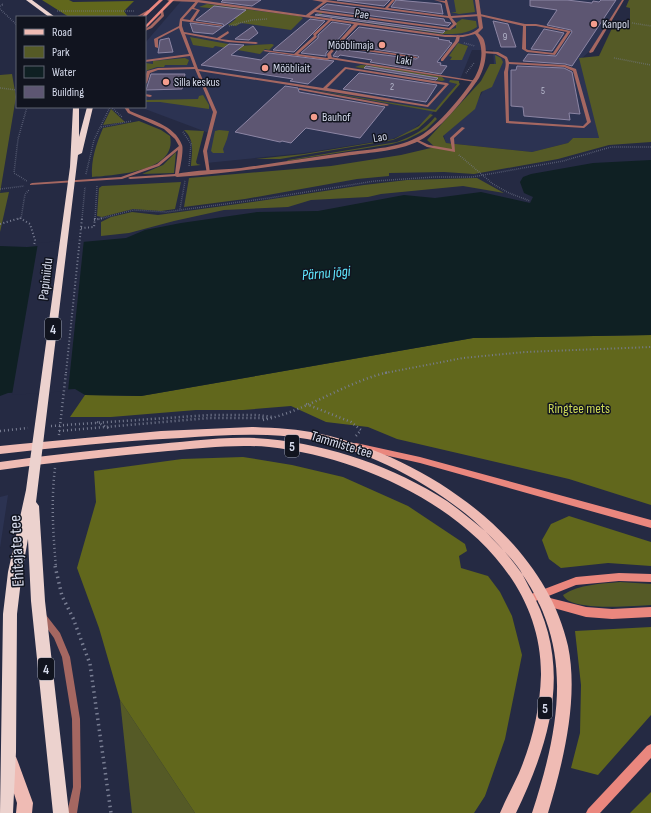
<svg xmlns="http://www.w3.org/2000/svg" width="651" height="813" viewBox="0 0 651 813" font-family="'Sofia Sans Condensed',sans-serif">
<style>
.built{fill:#2c3352}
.green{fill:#555a26}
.forest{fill:#61671c}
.water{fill:#0f2023}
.pier{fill:#252a43}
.building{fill:#5d5672;stroke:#8c85a4}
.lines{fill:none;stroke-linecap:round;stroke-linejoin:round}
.path-far3{stroke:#797e93;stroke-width:1.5;stroke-dasharray:0.5 1.5;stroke-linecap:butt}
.path-far2{stroke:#797e93;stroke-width:2;stroke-dasharray:1 2.5;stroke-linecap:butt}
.path-far1{stroke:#797e93;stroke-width:2.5;stroke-dasharray:1 3;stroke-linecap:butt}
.path{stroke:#797e93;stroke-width:3.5;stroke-dasharray:1.5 4;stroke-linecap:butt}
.service{fill:#a56761;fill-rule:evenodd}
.minor{fill:#a56761;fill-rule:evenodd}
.secondary{fill:#ea877e;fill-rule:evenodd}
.primary{fill:#efbbb4;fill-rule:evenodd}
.trunk{fill:#ecd2ce;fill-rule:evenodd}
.poi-dot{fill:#f49d8d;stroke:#11141f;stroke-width:1.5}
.labels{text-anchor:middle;stroke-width:3;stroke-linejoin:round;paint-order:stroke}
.far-number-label{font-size:10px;fill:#b7b9cd}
.far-street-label{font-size:12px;fill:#d5daeb;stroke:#11141f}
.far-poi-label{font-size:12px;fill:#d5daeb;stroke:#11141f;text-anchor:start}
.shield{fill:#11141f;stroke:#9a9fae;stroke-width:1}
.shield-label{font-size:13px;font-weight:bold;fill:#d5daeb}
.street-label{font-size:14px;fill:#d5daeb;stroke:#11141f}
.park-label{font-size:14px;fill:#cbd757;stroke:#11141f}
.water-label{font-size:15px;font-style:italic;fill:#60e7ff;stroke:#11141f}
.near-street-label{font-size:17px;fill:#d5daeb;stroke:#11141f}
</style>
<rect width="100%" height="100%" fill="#252a43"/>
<g class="built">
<polygon points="182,0 623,0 591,50 582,58 599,138 573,138 568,143 532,152 446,143 443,133 472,109 482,93 494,65 493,50 472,50 461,77 450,93 427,119 409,132 392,139 304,153 206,163 205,151 209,133 145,109 144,107 145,68 147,63 145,59 145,43"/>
<polygon points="8,495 0,548 0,552 0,497"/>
</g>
<g class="green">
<polygon points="454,0 473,0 475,12 459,14 451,12 456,12"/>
<polygon points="629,0 651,0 651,142 609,145 558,159 474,174 444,172 389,173 389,176 357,179 245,199 184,207 189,178 331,166 401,155 435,147 427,140 481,81 490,64 496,64 495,55 501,58 503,62 492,87 481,92 475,109 443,136 446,143 532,152 568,143 573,138 599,138 579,58 599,56 614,24 630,24 630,8 626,7"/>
<polygon points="207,4 299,16 303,18 291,30 241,23 236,26 228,25 236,19 229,17 238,11 199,7"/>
<path d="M319 13H322L321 15 441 32 456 28V23L462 19 476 21 477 27C467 34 456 34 443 34L321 16 318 15Z"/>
<polygon points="190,37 239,46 272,44 274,45 269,50 265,49 260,54 215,46 213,48 193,45"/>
<polygon points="458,43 468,46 462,60 450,60 452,57 449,56"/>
<polygon points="185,58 189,60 187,65 165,65 164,67 157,67 145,71 145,63 153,64 153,61"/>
<polygon points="361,65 376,66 442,77 445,80 442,81 355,67"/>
<polygon points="12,74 16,97 0,193 9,192 0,232 0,75"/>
<polygon points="450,80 459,81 459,83 460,84 436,112 303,88 435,110 457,84 449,82"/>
<polygon points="203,95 209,105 209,109 160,102 145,102 145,100 198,99 199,96"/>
<polygon points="111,109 125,122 103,125"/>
<polygon points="430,114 433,115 418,129 393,140 280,159 256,159 304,154 394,139 419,126"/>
<path d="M435 117 437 119 426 130 406 140 392 144 287 161 288 160 397 142C412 136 425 130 435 117Z"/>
<path d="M139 121 161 130 170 136C178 172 115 175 92 177 91 159 96 145 103 128Z"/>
<path d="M184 130 204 131 196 162 197 164 201 165 191 166C192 152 195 140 184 130Z"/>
<polygon points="219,130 229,131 227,139 223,149 224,153 213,153 211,151 215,131"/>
<polygon points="176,152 174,173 142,174 163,165"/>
<polygon points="477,178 504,193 463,186 381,194 368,197 311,200 288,207 224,210 174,221 129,233 101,236 101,222 111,217 132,212 158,215 266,200 364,185 407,180"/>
<polygon points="181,182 175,209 161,211 133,209 102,217 97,216 99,188 102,186"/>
<path d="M620 582 651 584V605C634 606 570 612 563 595 580 584 600 584 620 582Z"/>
<polygon points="120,700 195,813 132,813"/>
</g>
<g class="forest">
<polygon points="42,0 69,0 73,2 134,1 124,11 128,17 69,17"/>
<polygon points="651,335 651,505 569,479 397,439 368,427 326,422 291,406 243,410 196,410 111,417 70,417 85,395 141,396 473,338"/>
<polygon points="243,457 292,465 343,477 408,506 465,544 467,551 459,556 461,568 488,576 500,592 512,616 522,655 505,739 485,796 474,813 195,813 120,700 99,628 77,568 96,502 94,471 182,459"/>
<polygon points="569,516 651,542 651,566 608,563 561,568 549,559 542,540 551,524"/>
<polygon points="651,627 651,715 598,775 571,768 580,733 581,685 575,631"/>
<polygon points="651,792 651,813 630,813"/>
</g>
<polygon class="water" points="651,160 651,335 473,338 141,396 85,395 75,389 8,393 0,396 0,246 27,247 126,238 145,230 181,223 257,212 318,211 404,195 435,198 481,192 530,203 533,197 524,193 520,182 523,177 531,174 593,163"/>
<polygon class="pier" points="84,239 68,391 12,395 38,243"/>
<g class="building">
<polygon points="223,0 261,0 252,6 221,2"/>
<polygon points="337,0 390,0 384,6"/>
<polygon points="396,0 441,4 443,14 391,7"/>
<polygon points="530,0 567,0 592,3 593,1 599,2 601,0 616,0 572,66 565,64 523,61 528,54 556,56 572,32 571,30 547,25 557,10 530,6"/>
<polygon points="327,4 444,19 445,22 451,23 448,26 320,9"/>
<polygon points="214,6 246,10 213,34 193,32 190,23 221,27 224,26 223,24 196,20"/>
<polygon points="317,14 445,31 443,33 315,15"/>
<polygon points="310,19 325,21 294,52 273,50"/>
<polygon points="493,21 508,24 516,47 501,47"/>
<polygon points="332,22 351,25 326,53 326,56 301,53 318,38 318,35"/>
<polygon points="253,26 258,33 249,40 235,39"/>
<polygon points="359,27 439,38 438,39 450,41 449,42 452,43 437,62 441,63 440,65 447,66 441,74 370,62 372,60 340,55 338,57 333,56 338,49 416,59 419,57 418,56 342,44"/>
<polygon points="544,29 564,33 552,51 531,49"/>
<polygon points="169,38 173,52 158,53 160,40"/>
<polygon points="229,44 244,45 231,55 261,60 269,53 334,61 308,84 290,81 293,79 201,65"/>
<polygon points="366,66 438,78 436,80 364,68"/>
<polygon points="517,66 564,68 572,72 580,114 569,113 570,120 524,116 523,107 511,106 511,70 516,70"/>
<polygon points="359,73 437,85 426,102 343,89"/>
<polygon points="151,74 185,74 182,89 146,90"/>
<polygon points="285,86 298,88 299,92 385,107 360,138 306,128 291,143 282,141 280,142 235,132"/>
</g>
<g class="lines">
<g class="path-far3">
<polyline points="0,6 3,5 1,3"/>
<polyline points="0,9 17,25"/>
<polyline points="57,11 134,11"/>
<polyline points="632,23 651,26"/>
<polyline points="229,26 252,20 267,19"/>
<polyline points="464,43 475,46"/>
<polyline points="17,53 17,67"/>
<polyline points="614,58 651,65"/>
<polyline points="466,73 474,63"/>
<polyline points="0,88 17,90"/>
<polyline points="27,107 18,139 14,173 27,181"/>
<polyline points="111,107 122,117"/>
<polyline points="101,127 132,121"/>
<polyline points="183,132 191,144 189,167"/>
<polyline points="459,155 493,184 509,193 530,201"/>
<polyline points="86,174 94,140 110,107"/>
<polyline points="0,189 24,186"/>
<polyline points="180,209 185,181"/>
<polyline points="18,219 20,218"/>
<polyline points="21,219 25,194 29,190"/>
<polyline points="82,219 85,187"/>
<polyline points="95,219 97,186"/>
<polyline points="99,219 133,210 166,212 269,198 375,181 434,177 472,177 563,161 611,147 651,147"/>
</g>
<g class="path-far2">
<polyline points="20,218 30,224 35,240 34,246"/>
<polyline points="94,220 103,218"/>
<polyline points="0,224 20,218"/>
<polyline points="81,228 94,227 95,218"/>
<polyline points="66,373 82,218"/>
<polyline points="385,373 463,358 525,352 651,347"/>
</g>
<g class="path-far1">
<polyline points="306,404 351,422 361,430 355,437"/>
<path d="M263 420C307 411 345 382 389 372"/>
<polyline points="97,422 110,429"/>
<polyline points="51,426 210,415 257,415 273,417"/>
<polyline points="0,431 28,428"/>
<polyline points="59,431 209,418 267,418"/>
<polyline points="59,435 66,372"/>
<path d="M55 468C51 501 53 534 56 567"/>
</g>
<polyline class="path" points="55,566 62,596 73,618 90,664 111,813"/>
<g class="service">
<path d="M197 0 199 1 194 8 200 10 193 21 223 25 221 26 182 21V26L184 32 217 38 228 31 229 33 220 39 237 41 256 42 258 43 256 44 228 42 185 34 198 69 323 88 345 67 447 83 449 84 428 107C352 95 276 83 199 71L217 112 207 151 210 173 207 174 203 151 213 112 195 69 158 70 150 73 147 83 145 84V77L147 71 158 68 194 67 190 56 145 62V60L189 54 179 28 158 39V48L155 47 154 39 179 26 180 19ZM192 9 197 10 190 20 183 19ZM346 69 445 85 427 105 327 88Z"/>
<path d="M312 0H326L385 8 392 0H395L388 8 448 16 445 3 434 0 445 1V0H447L451 16 480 14 525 24H536L571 31 555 55 527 52 522 49 523 26 480 16 452 18 457 24 450 30 315 12 308 17H306V15L323 2ZM327 2 449 18 453 24 449 28 316 10ZM526 26H536L567 32 553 53 528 50 526 49Z"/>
<polygon points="622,0 624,0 593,52 590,53 589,52"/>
<polygon points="162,9 163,10 164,16 152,28 145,31 145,29 150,26 161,15 161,10"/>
<polygon points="148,10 150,11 139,17 136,17"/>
<polygon points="331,18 333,19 316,35 317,37 298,54 327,58 330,57 477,81 475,82 330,59 327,60 263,51 265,50 294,54 314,36 313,34"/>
<polygon points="457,35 460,36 459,41 443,61 441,61 441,59 455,41"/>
<path d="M483 51 498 52 507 57 509 62 565 65 576 69 591 122 584 128 506 123 504 72C506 67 506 63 505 59L496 54 482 53V51ZM509 64 564 67 573 71 587 122 583 126 509 121 508 72Z"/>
<polygon points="299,88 387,104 389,105 387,106 300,90 299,90"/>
<polygon points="145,94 151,95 152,96 150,97 145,96"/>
<path d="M124 107H128L130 111C148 119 175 125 182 145 184 149 180 171 178 176L130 179 128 178 130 177 175 174 178 150 159 166 122 179 30 185V184L32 183 121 177 157 164 179 146 175 139 164 129 128 113Z"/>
<polygon points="462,127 465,128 454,138 455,152 427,147 414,140 416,139 429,145 452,149 450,138"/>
<polygon points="43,614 46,615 60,633 70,657 80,719 81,787 77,813 67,813 73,787 72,719 62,657 54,638 39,617 40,615"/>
</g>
<path class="minor" d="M167 0H199L445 35C457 35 470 37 479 28L475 0H479L483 28 478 33C480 35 483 37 484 40 488 52 485 67 479 78 467 96 443 126 424 138 401 152 371 152 345 156 289 164 233 173 177 177L175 176V174C195 170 220 170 241 168 277 163 313 157 349 152 372 149 399 148 420 136 438 126 463 95 475 77 482 65 485 45 475 34L463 37H445L358 25 339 45 418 57 416 58 337 47 331 54 332 58 330 59 328 58 327 54 354 24 196 2 169 1Z"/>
<g class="secondary">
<polygon points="159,0 163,0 145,17 141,17"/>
<polygon points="170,0 174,0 145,29 145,26"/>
<polygon points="356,443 420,457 651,520 651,528 420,463 353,448 352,446 353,444"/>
<polygon points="619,573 651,574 651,582 619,581 576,585 546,597 586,607 612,609 651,607 651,617 612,619 586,617 543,605 539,604 538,600 530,603 526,602 525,599 526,596 576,577"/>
<polygon points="651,744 651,758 600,813 586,813 588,809 647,746"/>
</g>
<g class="primary">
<path d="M252 427C275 428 298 429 321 434 424 457 544 537 568 646 579 699 563 763 548 813H532C568 703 575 618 486 532 496 543 508 554 517 566 522 572 525 580 529 587 573 663 552 738 516 813H500C506 799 513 786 519 773 532 742 540 709 541 675 542 541 385 459 269 447 236 444 201 448 168 451 112 456 56 462 0 470V462C49 455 98 450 147 445 187 442 229 435 268 439 331 445 394 467 447 501 460 510 473 521 485 531 441 488 368 449 307 439 266 432 223 435 181 438 120 441 60 447 0 454V446L20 444 161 431Z"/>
<polygon points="11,755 16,757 18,762 33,803 32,813 16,813 17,803 4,762 6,757"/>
</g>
<g class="trunk">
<polygon points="26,0 32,0 55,17 49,17"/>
<polygon points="73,107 79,107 79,137 87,107 93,107 82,153 78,155 36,502 39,506 45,601 69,813 53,813 31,601 28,539 22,572 17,614 16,752 13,813 0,813 3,614 8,572 26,490 70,167"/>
</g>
</g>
<g class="poi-dot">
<circle cx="594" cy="24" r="4"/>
<circle cx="382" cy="45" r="4"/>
<circle cx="265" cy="68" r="4"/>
<circle cx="166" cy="82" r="4"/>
<circle cx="314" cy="117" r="4"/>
</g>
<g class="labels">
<g class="far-number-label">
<text x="505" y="40">9</text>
<text x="392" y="90">2</text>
<text x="543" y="94">5</text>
</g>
<g class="far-street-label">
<text transform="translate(362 14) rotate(8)" y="4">Pae</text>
<text transform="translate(404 60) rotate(9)" y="4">Laki</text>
<text transform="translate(380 137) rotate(-10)" y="4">Lao</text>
</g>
<g class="far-poi-label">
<text x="602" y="28">Kanpol</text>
<text x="374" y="49" text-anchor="end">Mööblimaja</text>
<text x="273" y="72">Mööbliait</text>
<text x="174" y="86">Silla keskus</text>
<text x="322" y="121">Bauhof</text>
</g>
<g class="shield">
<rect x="45" y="318" width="16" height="22" rx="3"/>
<rect x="285" y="435" width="14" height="22" rx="3"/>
<rect x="38" y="658" width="16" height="22" rx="3"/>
<rect x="538" y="697" width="14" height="22" rx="3"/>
</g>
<g class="shield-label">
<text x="53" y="334">4</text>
<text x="292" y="451">5</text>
<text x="46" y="674">4</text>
<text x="545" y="713">5</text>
</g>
<g class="street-label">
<text transform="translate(45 279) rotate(-83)" y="5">Papiniidu</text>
<text transform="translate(342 444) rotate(17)" y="5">Tammiste tee</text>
</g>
<g class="park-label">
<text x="579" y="413">Ringtee mets</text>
</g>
<g class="water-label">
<text transform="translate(326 273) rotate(-5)" y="5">Pärnu jõgi</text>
</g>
<g class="near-street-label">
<text transform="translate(16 551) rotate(-93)" y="6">Ehitajate tee</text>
</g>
</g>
<rect x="16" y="16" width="130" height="92" fill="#11141f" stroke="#5f6371"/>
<rect x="24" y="29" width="20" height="6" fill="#efbbb4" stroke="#5f6371"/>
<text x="52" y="36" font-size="12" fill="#d5daeb">Road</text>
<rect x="24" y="46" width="20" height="12" fill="#555a26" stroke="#5f6371"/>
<text x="52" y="56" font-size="12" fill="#d5daeb">Park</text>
<rect x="24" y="66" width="20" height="12" fill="#0f2023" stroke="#5f6371"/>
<text x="52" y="76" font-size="12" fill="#d5daeb">Water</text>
<rect x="24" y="86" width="20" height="12" fill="#5d5672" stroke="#5f6371"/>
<text x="52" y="96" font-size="12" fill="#d5daeb">Building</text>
</svg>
